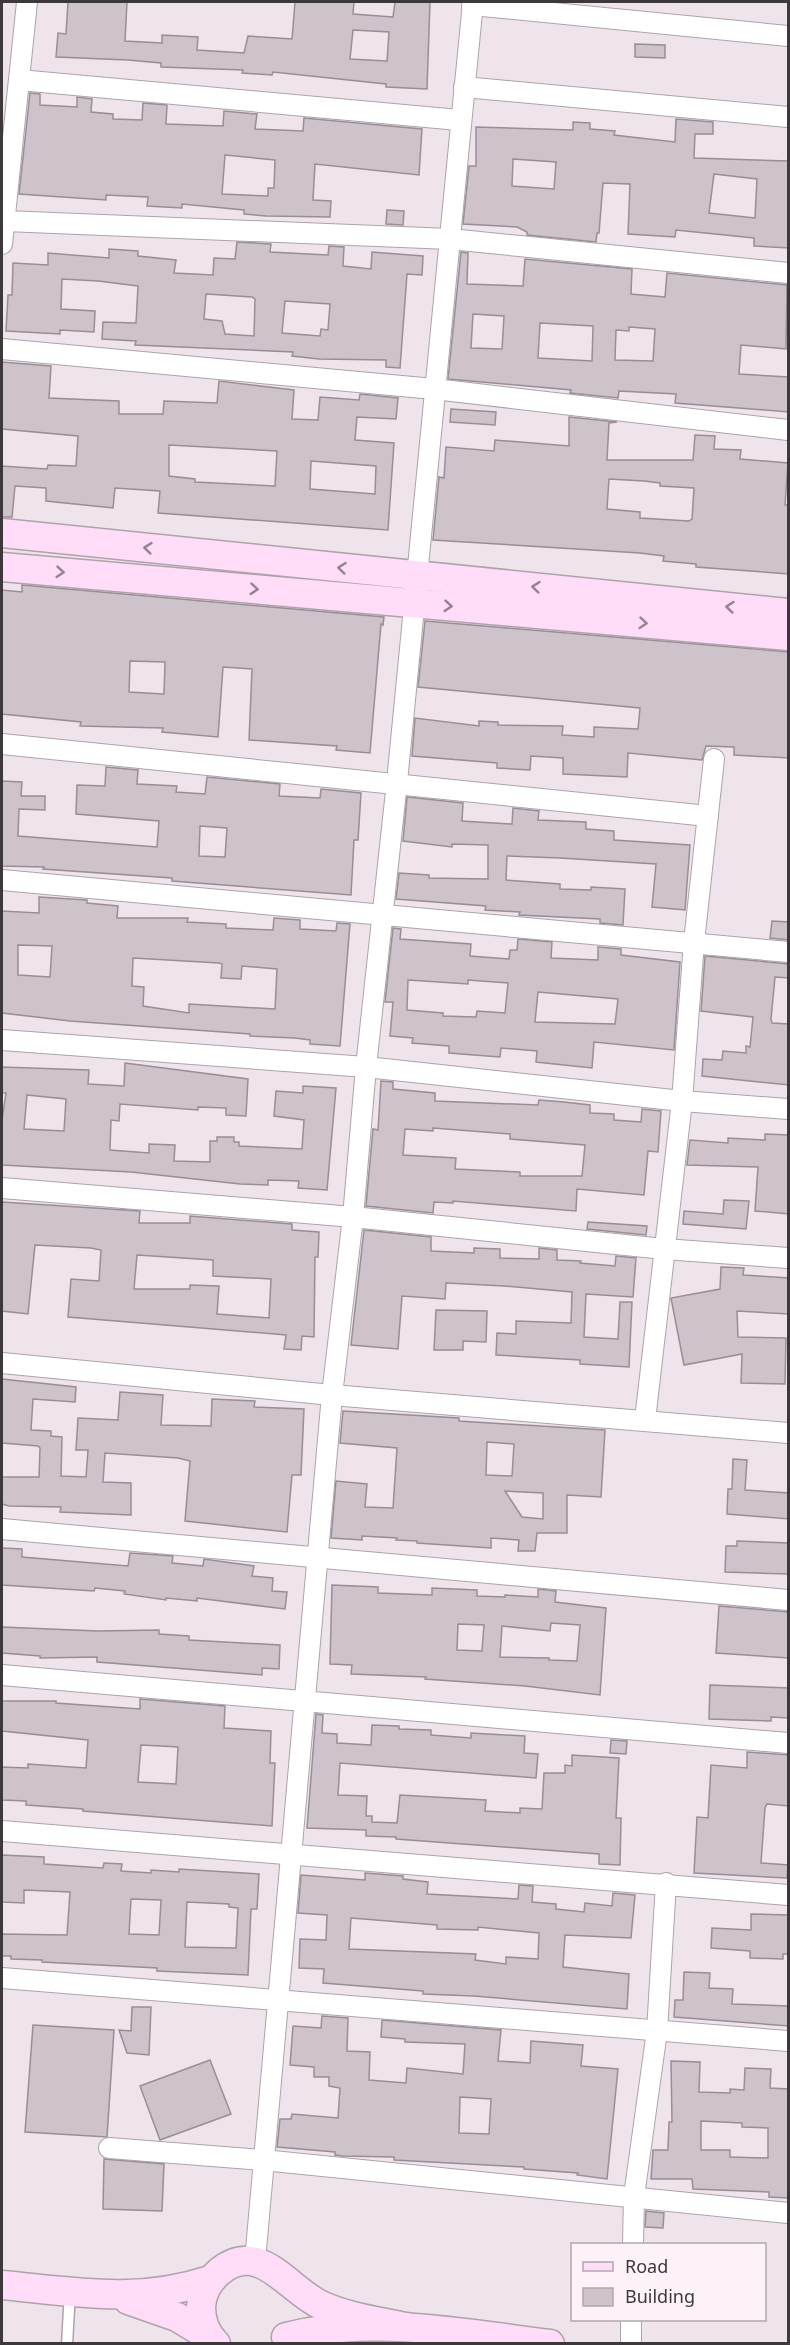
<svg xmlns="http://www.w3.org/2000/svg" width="790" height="2345" viewBox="0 0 790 2345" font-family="'Noto Sans',sans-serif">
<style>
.building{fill:#cec2cb;stroke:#998e96;stroke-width:1.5;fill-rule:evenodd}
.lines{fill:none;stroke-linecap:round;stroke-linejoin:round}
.lane-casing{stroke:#aea3ab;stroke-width:13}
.street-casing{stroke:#aea3ab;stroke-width:22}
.secondary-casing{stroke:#aea3ab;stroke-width:31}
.lane{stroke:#fff;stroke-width:10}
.street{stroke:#fff;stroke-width:20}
.secondary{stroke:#ffdcf7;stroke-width:28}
.oneway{stroke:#948290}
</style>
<rect width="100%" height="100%" fill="#f0e4ec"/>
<g class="building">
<path d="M68 2H127L125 41 162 43V35L198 37 197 50 244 53 248 36 292 39 295 2H354L353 14 393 17 395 2H430L427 89 386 87V84L273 72 272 75 242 73 243 70 161 67V63L128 60 56 57 58 33 66 34ZM353 30 389 32 387 61 350 59Z"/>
<polygon points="635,44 665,45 665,58 635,57"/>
<path d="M30 93 40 94V105L77 107V97L92 99 91 112 113 114V119L142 120 143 103 167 105 166 124 223 126 224 111 257 114 255 129 303 131 304 118 422 129 419 175 315 164 313 200 331 201 330 217 266 216 244 214V210L182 204V208L147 206 148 197 106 195V200L19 194ZM225 155 275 160 274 188H268V196L222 194Z"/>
<path d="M676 119 713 122V134H695L694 158 789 161V248L754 246V238L676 230 675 237 628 234 630 184 603 183 599 233H597L596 242 527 235V232L517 227 463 224 469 166H476V127L573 130V122L590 123V129L615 131 614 135 675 142ZM513 159 556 162 554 189 512 186ZM714 174 757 179 755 218 709 213Z"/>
<polygon points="387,210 404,211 403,225 386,224"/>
<path d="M237 242 271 244 270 252 328 255 329 246 344 247 343 266 371 269 372 252 423 256 422 275 407 274 400 368 386 367V360L319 359 292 356 293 352 135 345 136 341 102 339 103 322 136 323 138 286 98 281 62 279 61 309 95 311 94 332 60 330V334L6 331 8 295H12L13 263 48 265V253L109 258V249L138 251V256L176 260 174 273 213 275 214 258 235 259ZM206 294 252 297 255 299 254 336 225 334 222 321 204 319ZM285 301 330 304 328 330 321 329 320 336 282 333Z"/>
<path d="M461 252 468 253 467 284 523 286 525 259 632 269 631 294 665 297 667 273 787 285 786 349 741 345 739 374 789 377V412L675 403 676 394 619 391 618 398 570 393 571 390 448 379ZM473 314 504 316 502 349 471 348ZM540 323 593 326 592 361 538 358ZM629 327 655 329 653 361 615 360 616 330 629 331Z"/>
<path d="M2 362 51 366 49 398 119 401V414H163L164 401 217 403 219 381 294 390 292 419 318 420 320 397 359 400 360 394 398 398 396 419 357 417 355 440 394 443 388 530 158 513 160 491 115 488 113 508 46 501V488L15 486 12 517H2V466L47 469 48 465 76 466 78 436 2 429ZM169 445 277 451 275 486 195 482V479L169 476ZM311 461 376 466 375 494 310 489Z"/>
<polygon points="451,409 496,412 495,425 450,422"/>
<path d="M569 417 617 422 609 423 607 460H693L695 435 715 436 714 449 741 450 740 459 788 463 785 505H789V574L696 567V564L663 561 664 556 640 553 433 540 439 477 444 478 446 447 494 451 495 440 569 446ZM609 479 644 481 660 483V486L694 488 692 519 689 521 640 518V512L607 509Z"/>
<path d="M22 585 384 617 383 625 381 624 370 753 336 750 337 746 249 740 252 669 223 667 218 737 162 732 163 728 80 726 81 722 2 714V590L22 592ZM130 661 165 662 164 694 129 692Z"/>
<polygon points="425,621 789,652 789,758 734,755 734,747 706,746 702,760 628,753 627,777 563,774 563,758 531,756 530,770 497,768 497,763 412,756 415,718 479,726 479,721 498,722 498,725 563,726 562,735 594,737 594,727 638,729 640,708 418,687"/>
<path d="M106 767 138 770 137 784 177 786 176 792 205 794 207 777 280 784 279 796 320 798 321 789 361 793 358 840H354L351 895 172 881V878L43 869 44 867 2 866V781L22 782 21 796H45V810L19 809 18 836 157 847 159 821 76 814 77 785 105 786ZM200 826 227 828 225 857 199 856Z"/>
<polygon points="407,797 463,803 462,821 512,824 513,808 539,811 538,820 586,822 586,829 614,831 614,840 690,845 685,910 652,907 656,864 560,858 507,856 506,880 560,884 560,889 591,890 591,887 625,889 623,925 600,923 600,919 519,915 520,912 485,910 486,906 396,899 399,873 429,875 429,878 488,879 488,845 452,844 452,847 403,841"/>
<path d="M39 897 87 900V903L118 906 117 918H188L187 922 226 924V928L273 930 274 918 300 920V929L336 931 337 923 350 924 340 1046 310 1044V1040L295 1038 250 1036V1034L70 1021 2 1013V911L39 913ZM18 945 52 946 50 977 18 975ZM133 958 219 963 222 964 221 978 241 979 242 966 277 969 275 1009 189 1004V1013L143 1006 144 987 132 986Z"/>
<polygon points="772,921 789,922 789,940 770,938"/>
<path d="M393 928 401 929 400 939 471 944 470 956 509 959 510 950H517L518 939 552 942 551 958 598 960V947L621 949V955L680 962 674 1050 594 1042 592 1068 536 1062 537 1051 501 1048 500 1057 474 1055 449 1053V1046L412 1043 413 1038 390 1036 393 1002H385ZM408 980 468 984V980L508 983 505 1013 477 1011 476 1017 443 1016V1013L407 1010ZM538 992 618 999 615 1024 535 1022Z"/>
<polygon points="705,956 789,964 789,978 775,977 771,1019 772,1023 789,1024 789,1085 702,1076 703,1059 722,1060 723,1051 746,1053 746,1046 750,1047 753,1017 701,1011"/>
<path d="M125 1063 248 1079 246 1116 226 1115V1108L198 1107V1110L120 1104 119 1121 111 1120 110 1150 149 1153V1144L175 1145 174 1161 210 1162V1141H217V1137H234V1142H239V1146L302 1149 304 1120 274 1116 276 1091 303 1093V1086L336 1088 327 1190 298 1188 299 1181 268 1180V1185L240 1184 131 1172 2 1165V1120L6 1093H2V1067L89 1070 88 1084 124 1086ZM27 1095 66 1099 64 1131 24 1129Z"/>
<path d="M381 1081 393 1082V1089L435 1093V1101L538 1105 539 1100 564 1102 590 1105V1113L614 1114V1120L641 1122 642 1109 661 1111 658 1152 648 1151 644 1195 577 1189 576 1211 453 1201V1203L434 1202 433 1213 366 1206 373 1129 378 1130ZM433 1128 510 1134V1139L585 1145 582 1176H520V1172L455 1169 456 1158 403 1155 405 1129 433 1131Z"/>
<polygon points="765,1134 789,1135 789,1214 755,1211 758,1167 687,1165 690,1140 728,1143 728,1138 765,1140"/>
<polygon points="724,1200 749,1201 746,1229 683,1224 684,1211 723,1214"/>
<path d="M2 1202 140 1211 139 1223H190V1216L292 1224V1230L319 1232 318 1257H315L314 1337 302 1336 301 1350 284 1349 286 1335 68 1317 71 1279 99 1281 101 1250 91 1248 35 1245 28 1314 2 1311ZM137 1255 213 1260V1276L271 1279 269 1318 217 1314 219 1286 190 1285V1289H134Z"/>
<polygon points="588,1222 647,1226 646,1235 587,1229"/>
<polygon points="364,1230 431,1237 431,1251 474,1253 474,1248 500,1249 500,1258 539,1259 539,1248 557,1250 557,1260 581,1261 580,1263 615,1266 616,1256 636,1258 633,1297 586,1294 584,1337 618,1339 620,1302 632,1302 629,1367 580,1364 580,1360 496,1355 497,1333 516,1334 516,1321 571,1323 572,1292 504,1286 446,1283 445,1299 402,1296 398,1349 351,1345"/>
<polygon points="721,1267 744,1268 743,1275 789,1278 789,1314 737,1311 738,1337 786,1338 785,1384 741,1383 742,1354 684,1365 671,1298 720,1289"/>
<polygon points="436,1310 487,1311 486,1342 463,1341 463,1350 434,1350"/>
<polygon points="2,1379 76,1387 75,1402 33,1399 31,1430 51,1431 51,1436 62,1437 61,1476 86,1477 88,1450 76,1450 78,1418 118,1420 120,1392 163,1395 161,1425 211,1426 212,1399 255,1401 254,1407 304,1409 301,1475 292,1475 287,1532 185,1521 190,1461 178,1458 105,1453 103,1482 131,1483 131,1515 60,1512 61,1507 9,1506 2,1504 2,1477 39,1477 40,1448 38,1446 2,1443"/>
<path d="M343 1411 459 1418V1421L605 1430 601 1497 567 1495V1533H537L535 1551H518L519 1540 491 1538V1548L417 1543V1541L396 1540 397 1538 362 1536V1540L331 1538 336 1481 367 1484 365 1507 393 1508 397 1448 340 1443ZM487 1442 514 1444 512 1476 486 1475ZM505 1491 543 1493V1519L522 1517Z"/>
<polygon points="733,1459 747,1460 745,1490 789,1493 789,1519 727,1514 728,1489 732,1489"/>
<polygon points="737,1541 789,1543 789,1574 725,1572 726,1546 737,1546"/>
<polygon points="2,1548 22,1549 22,1557 128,1566 130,1553 173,1556 172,1563 203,1566 204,1559 254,1566 252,1576 273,1578 272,1591 287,1592 285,1609 197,1598 197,1601 166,1598 166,1600 124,1594 125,1591 95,1588 94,1591 2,1585"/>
<path d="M332 1585 378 1587V1593L432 1595V1588L477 1590V1596L505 1597V1595L538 1597V1589L556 1591 555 1602 606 1608 600 1695 525 1686 425 1679 426 1677 351 1674 352 1665 330 1664ZM551 1623 580 1625 577 1661 549 1660V1658L500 1657 502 1626 550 1631ZM458 1624 484 1625 482 1651 457 1650Z"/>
<polygon points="719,1606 789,1612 789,1658 716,1653"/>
<polygon points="2,1627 98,1631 159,1630 159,1634 189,1636 189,1640 280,1645 279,1669 262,1668 262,1675 97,1662 97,1657 40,1658 40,1656 2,1653"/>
<polygon points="710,1685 789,1688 789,1718 771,1717 771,1721 709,1719"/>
<path d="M140 1699 225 1706 224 1728 271 1731 270 1763H275L272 1826 83 1811V1809L26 1805V1801L2 1800V1767L28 1768V1764L86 1768 88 1740 2 1731V1701H56V1703L140 1709ZM141 1745 178 1747 176 1784 138 1782Z"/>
<polygon points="316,1714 323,1715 322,1733 337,1734 337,1743 371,1745 372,1725 399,1726 399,1729 431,1730 431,1735 471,1738 471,1733 525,1736 524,1753 538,1754 536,1778 340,1763 338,1795 367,1796 366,1816 372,1816 372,1822 397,1823 400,1795 486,1800 485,1811 520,1813 520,1808 542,1809 544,1773 565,1773 565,1765 572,1766 572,1755 619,1758 616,1818 621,1818 620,1865 599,1864 599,1854 396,1839 396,1837 366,1836 366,1830 307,1828"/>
<polygon points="611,1740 627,1741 626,1754 610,1753"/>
<polygon points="747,1752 789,1755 789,1806 767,1804 765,1808 761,1863 788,1865 787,1878 694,1873 697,1817 708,1818 711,1765 747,1768"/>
<path d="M2 1855 44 1857V1864L103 1868 104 1863 122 1864 121 1871 151 1873V1870L179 1872V1869L259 1874 257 1909H251L248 1975 157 1971V1968L42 1962V1960L11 1959V1956H2V1934L67 1935 70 1892 24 1890V1903L2 1902ZM131 1899 161 1900 159 1935 129 1934ZM187 1902 229 1904V1907L238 1908 236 1948 185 1947Z"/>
<path d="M365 1873 403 1876V1879L428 1882 427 1894 518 1899 519 1885 533 1886 532 1902 556 1904V1909L584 1912 585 1903 612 1906 613 1893 635 1895 631 1938 565 1935 563 1967 629 1974 627 2009 474 1996 423 1994V1991L323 1983 324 1969 299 1968 300 1939 326 1940 327 1915 298 1913 301 1875 365 1880ZM351 1918 437 1925V1929L478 1930V1927L539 1933 538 1959 506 1957V1964L475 1960 476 1954 349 1949Z"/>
<polygon points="751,1914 789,1915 789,1954 783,1954 783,1959 750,1958 750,1951 711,1948 712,1928 751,1930"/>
<polygon points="684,1972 710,1973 709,1988 733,1989 732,2004 789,2006 789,2026 674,2017 675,2000 683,2000"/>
<polygon points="132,2007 151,2007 149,2055 127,2053 119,2030 131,2031"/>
<path d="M322 2016 348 2018 347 2051 370 2052 369 2080 406 2083 407 2068 463 2074 465 2044 405 2042V2039L381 2037 382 2020 501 2030 498 2061 530 2063 531 2041 583 2045 581 2066 618 2069 607 2179 577 2175 578 2173 524 2169V2167L394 2160V2157L343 2156 335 2155V2152L277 2147 280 2119H291L292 2114 338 2118 340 2088 329 2086V2077H314V2067L290 2065 293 2026 321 2028ZM460 2097 491 2099 489 2134 459 2133Z"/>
<polygon points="33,2025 114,2030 107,2137 25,2132"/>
<polygon points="210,2060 231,2114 160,2140 140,2086"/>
<path d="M671 2061 700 2062 699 2092 730 2093V2089L744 2090 745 2068 771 2069 770 2088 789 2089V2198L769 2197V2192L693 2189 692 2179H651L653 2150H668L669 2122H672ZM701 2121 742 2123V2127L768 2128V2158L730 2157V2150H701Z"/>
<polygon points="104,2159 164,2164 162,2211 103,2209"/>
<polygon points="646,2211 664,2213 663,2228 645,2227"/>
</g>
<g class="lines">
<g class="lane-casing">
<polyline id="lane" points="67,2344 70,2292"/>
</g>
<g class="street-casing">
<g id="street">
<polyline points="472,5 788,36"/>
<polyline points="19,80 459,120"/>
<polyline points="464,87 788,117"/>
<polyline points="5,221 450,239 788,273"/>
<polyline points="2,244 27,2"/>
<polyline points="2,349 434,389 788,430"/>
<polyline points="2,744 708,816"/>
<polyline points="2,880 788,952"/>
<polyline points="2,1040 366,1067 682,1101 788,1109"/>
<polyline points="2,1188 353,1217 664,1249 788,1258"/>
<polyline points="2,1363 332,1395 788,1433"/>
<polyline points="645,1420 682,1101 694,942 714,759"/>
<polyline points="2,1529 788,1600"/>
<polyline points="2,1675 788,1743"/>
<polyline points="2,1831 788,1895"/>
<polyline points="2,1978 788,2041"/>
<polyline points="109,2148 263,2160 788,2213"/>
<polyline points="633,2244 634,2196 657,2031 666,1883"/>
<polyline points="255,2261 332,1395 353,1217 366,1067 397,782 473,2"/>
<polyline points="631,2344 631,2320"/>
</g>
</g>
<g class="secondary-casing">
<g id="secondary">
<polyline points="2,533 788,613"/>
<polyline points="2,567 788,636"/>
<path d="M2 2285C76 2292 137 2304 210 2280"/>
<polyline points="128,2300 177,2317 208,2336"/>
<path d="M286 2337C375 2315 461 2333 550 2344"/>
<path d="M216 2344C206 2334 201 2321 201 2307 202 2292 208 2282 219 2272 259 2238 288 2290 321 2305 347 2317 378 2321 406 2327"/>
</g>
</g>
<use href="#lane" class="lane"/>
<use href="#street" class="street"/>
<use href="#secondary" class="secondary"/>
</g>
<defs><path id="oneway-chevron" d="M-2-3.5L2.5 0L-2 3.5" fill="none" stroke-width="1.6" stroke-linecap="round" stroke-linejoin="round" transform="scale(1.5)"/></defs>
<g class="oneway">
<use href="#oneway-chevron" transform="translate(148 548) rotate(-174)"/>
<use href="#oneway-chevron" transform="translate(342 568) rotate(-174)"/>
<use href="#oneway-chevron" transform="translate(60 572) rotate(5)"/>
<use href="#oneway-chevron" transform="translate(536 587) rotate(-174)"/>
<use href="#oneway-chevron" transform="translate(254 589) rotate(5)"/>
<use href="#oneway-chevron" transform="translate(448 606) rotate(5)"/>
<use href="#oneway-chevron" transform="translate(730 607) rotate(-174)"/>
<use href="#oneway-chevron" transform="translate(643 623) rotate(5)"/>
</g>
<rect width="790" height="2345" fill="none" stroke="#3d383b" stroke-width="6"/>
<rect x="571" y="2243" width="195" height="78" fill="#fdf1fa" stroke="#b0a7ae" stroke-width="1.5"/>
<rect x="583" y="2262" width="30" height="9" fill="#ffdcf7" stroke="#b0a7ae" stroke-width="1.5"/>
<text x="625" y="2273" font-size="18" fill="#3d383b">Road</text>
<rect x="583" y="2288" width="30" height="18" fill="#cec2cb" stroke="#b0a7ae" stroke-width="1.5"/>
<text x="625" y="2303" font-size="18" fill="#3d383b">Building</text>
</svg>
